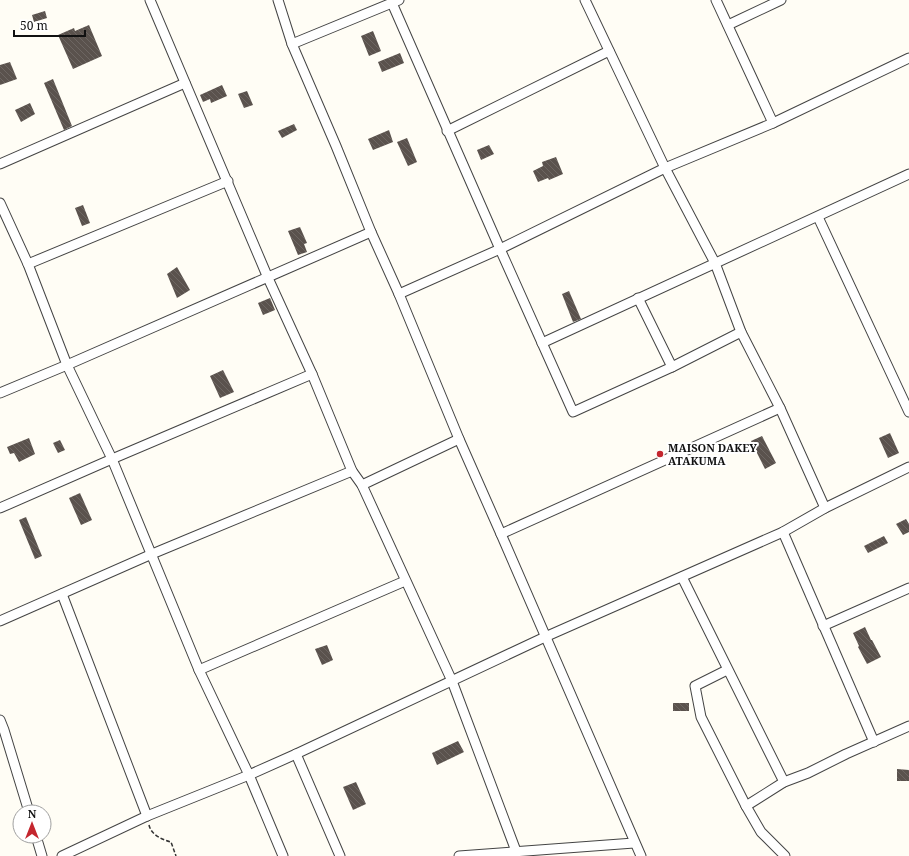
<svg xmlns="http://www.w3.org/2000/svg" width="909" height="856" viewBox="0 0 909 856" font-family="'Noto Serif',serif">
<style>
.building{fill:url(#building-back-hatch)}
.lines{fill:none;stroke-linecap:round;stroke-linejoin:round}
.street-casing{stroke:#444;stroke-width:11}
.path{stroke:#333;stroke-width:1.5;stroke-dasharray:4 2;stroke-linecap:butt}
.street{stroke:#fff;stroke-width:9}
.poi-dot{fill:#c4262e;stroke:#fff;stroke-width:1.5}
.labels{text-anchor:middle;stroke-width:4;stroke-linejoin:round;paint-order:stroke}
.poi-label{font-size:11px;font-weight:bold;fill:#111;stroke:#fff;text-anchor:start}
</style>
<defs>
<pattern id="building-back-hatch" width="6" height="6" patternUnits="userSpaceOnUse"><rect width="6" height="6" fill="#5a524d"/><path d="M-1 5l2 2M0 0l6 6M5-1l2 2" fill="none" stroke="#6d6662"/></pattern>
</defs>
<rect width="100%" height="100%" fill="#fffdf5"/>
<g class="building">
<polygon points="45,11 47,18 34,22 32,15"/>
<polygon points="89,25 102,56 73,69 58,35 74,28 75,31"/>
<polygon points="373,31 381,51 369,56 361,36"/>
<polygon points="400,53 404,63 382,72 378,62"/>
<polygon points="10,62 17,79 0,85 0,65"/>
<polygon points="53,79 72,126 64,130 44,83"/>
<polygon points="222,85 227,96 211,103 210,99 203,102 200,95"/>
<polygon points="247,91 253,105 244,108 238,94"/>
<polygon points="30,103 35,114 21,122 15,110"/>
<polygon points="294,124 297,130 282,138 278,131"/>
<polygon points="389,130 393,142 373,150 368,139"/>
<polygon points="407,138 417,162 408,166 397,142"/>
<polygon points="489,145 494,154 481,160 477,150"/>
<polygon points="556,157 563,174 549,180 548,178 538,182 533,171 543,166 542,162"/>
<polygon points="83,205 90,223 82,226 75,208"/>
<polygon points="300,227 307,243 304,244 307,252 298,255 288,231"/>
<polygon points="177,267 190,290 177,298 167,274"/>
<polygon points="569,291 581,319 573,322 562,294"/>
<polygon points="270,298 275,310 263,315 258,303"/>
<polygon points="223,370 234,392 220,398 210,376"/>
<polygon points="890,433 899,453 888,458 879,438"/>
<polygon points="762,436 776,463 765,469 751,441"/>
<polygon points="29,438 35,454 19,462 14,453 10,454 7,447"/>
<polygon points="60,440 65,450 58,453 53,443"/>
<polygon points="80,493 92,520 81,525 69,498"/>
<polygon points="26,517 42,556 35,559 19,520"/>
<polygon points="906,519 909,524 909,532 903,535 896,524"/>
<polygon points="884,536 888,543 868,553 864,546"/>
<polygon points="865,627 871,640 872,640 881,657 867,664 858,647 859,646 853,633"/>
<polygon points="327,645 333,660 322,665 315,649"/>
<rect x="673" y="703" width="16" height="8"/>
<polygon points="458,741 464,752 437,765 432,753"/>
<polygon points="897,769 909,770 909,781 897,781"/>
<polygon points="356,782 366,804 353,810 343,787"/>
</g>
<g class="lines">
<g class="street-casing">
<g id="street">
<polyline points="150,0 268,278 312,374 352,471 362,485 452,681 516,851"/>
<polyline points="278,0 292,44 336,146 371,232 399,294 459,439 501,534 641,856"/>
<polyline points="585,0 665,168 715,263 741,332 780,408 825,508"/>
<polyline points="716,0 773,123"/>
<polyline points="392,3 500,249 573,412 672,367 741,332"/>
<polyline points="728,25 781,0"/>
<polyline points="292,44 399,0"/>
<polyline points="447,131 609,51"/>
<polyline points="0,164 185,83"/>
<polyline points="0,203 28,264 67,365 112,459 199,670 249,775 283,856"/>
<polyline points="818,217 909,412"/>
<polyline points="28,264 228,181"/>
<polyline points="399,294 500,249 665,168 773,123 909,58"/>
<polyline points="638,298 672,367"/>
<polyline points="542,343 909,174"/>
<polyline points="0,393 67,365 371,232"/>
<polyline points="362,485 459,439"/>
<polyline points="0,508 112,459 312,374"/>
<polyline points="783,532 874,742"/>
<polyline points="501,534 780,408"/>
<polyline points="682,577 784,782"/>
<polyline points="62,594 147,816"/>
<polyline points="0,621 152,554 352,471"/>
<polyline points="823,626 909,588"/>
<polyline points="199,670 405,581"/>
<polyline points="727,670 695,686 701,717 746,806 761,832 785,856"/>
<polyline points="0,720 4,730 29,812"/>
<polyline points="296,754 340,856"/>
<polyline points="746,806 784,782 808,773 846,754 909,726"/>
<polyline points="36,836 42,856"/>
<polyline points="62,856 147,816 249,775 296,754 545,637 783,532 825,508 909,467"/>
<polyline points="459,856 634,843"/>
</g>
</g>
<path class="path" d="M149 825C151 835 163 840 171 842L176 856"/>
<use href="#street" class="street"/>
</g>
<circle class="poi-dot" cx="660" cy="454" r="4"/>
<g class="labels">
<g class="poi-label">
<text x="668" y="452">MAISON DAKEY<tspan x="668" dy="13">ATAKUMA</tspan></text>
</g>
</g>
<g transform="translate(32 824)"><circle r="19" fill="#ffffff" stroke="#a0a0a0"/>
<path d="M0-3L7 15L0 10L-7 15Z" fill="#c4262e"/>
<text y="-6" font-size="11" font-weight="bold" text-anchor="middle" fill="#111111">N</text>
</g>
<path d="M14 30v6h71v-6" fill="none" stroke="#111111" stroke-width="2"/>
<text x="20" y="30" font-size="12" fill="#111111" stroke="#ffffff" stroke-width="3" paint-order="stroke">50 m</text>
</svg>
